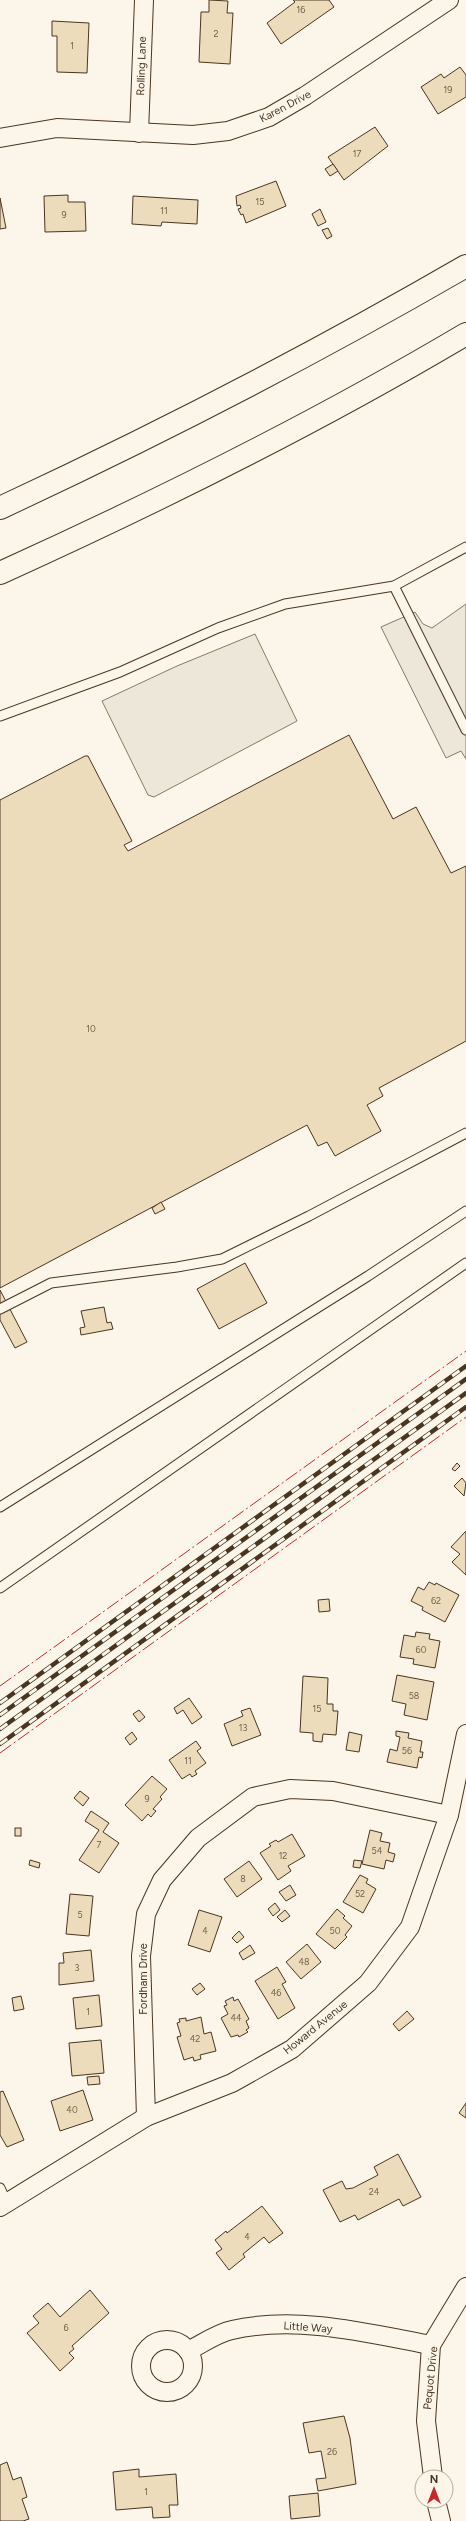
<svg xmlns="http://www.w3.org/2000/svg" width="466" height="2521" viewBox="0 0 466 2521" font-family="Figtree,sans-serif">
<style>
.parking{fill:#ede7d9;stroke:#887966}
.building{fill:#ecdcbc;stroke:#4a3520}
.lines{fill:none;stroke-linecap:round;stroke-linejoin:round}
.lane-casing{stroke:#4a3520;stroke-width:11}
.street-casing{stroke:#4a3520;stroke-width:20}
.highway-casing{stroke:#4a3520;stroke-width:24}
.lane{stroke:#fbf6e9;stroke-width:9}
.street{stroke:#fbf6e9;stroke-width:18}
.highway{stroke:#fbf6e9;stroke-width:22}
.rail-casing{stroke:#4a3520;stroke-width:4.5}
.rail{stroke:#fbf6e9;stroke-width:3;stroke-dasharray:9;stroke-linecap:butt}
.power{stroke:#c62828;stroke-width:1;stroke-dasharray:14 3 2 3;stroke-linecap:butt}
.labels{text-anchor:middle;stroke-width:3;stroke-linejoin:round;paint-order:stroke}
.number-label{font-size:9px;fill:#725f47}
.street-label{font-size:11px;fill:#4a3520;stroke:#fbf6e9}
</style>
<rect width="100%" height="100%" fill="#fbf6e9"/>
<g class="parking">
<polygon points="466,604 466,759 461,751 446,758 381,627 415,612 423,624 432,628"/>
<polygon points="255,634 297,721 154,797 148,795 102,701 177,666"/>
</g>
<g class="building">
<polygon points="209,0 228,1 227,13 233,13 230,64 199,62 201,12 209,12"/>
<polygon points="293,0 329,0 334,7 281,44 267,23 295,2"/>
<polygon points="52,21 89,23 87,73 57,72 57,36 52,36"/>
<polygon points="460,67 466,75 466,97 438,114 421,87 441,74 444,78"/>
<polygon points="375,127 388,146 344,180 328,157"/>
<polygon points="333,164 338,171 330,176 325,169"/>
<polygon points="276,181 286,206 246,223 243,214 241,215 238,209 241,208 240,205 237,206 236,196"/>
<polygon points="68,195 68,202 85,202 86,231 45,232 44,196"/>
<polygon points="133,196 198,200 197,224 162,222 161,226 132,224"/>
<polygon points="0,198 6,228 0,229"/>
<polygon points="320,209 326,222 318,226 312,214"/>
<polygon points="328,228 332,236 327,239 322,230"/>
<polygon points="349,735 393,819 416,807 451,873 466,866 466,1041 379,1088 383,1096 367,1105 381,1131 335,1156 327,1142 318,1146 307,1125 0,1288 0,800 85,756 88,756 132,841 124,845 128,851"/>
<polygon points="161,1202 165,1209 155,1214 152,1208"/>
<polygon points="245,1263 267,1303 219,1329 197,1289"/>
<polygon points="0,1290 27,1342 15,1348 0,1320"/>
<polygon points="104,1307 107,1323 111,1322 113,1329 81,1335 80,1328 85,1327 81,1311"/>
<polygon points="457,1463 460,1466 455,1471 452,1469"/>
<polygon points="462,1478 466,1483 464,1496 454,1486"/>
<polygon points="466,1531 466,1575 452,1562 460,1554 451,1547"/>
<polygon points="429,1582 435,1585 436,1583 459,1595 445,1622 422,1610 423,1607 411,1601 418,1587 424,1590"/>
<polygon points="329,1599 330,1611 319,1612 318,1600"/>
<polygon points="416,1632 430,1634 429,1639 440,1641 435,1668 413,1664 414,1659 400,1657 404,1635 415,1637"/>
<polygon points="397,1675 434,1682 427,1720 404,1715 406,1704 392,1701"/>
<polygon points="303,1676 328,1678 327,1704 333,1704 333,1711 338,1711 336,1735 323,1734 322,1742 313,1741 313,1733 300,1732"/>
<polygon points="189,1698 202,1717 192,1724 183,1710 177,1714 174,1708"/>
<polygon points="250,1708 261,1735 232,1746 224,1724 243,1716 241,1711"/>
<polygon points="139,1710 145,1717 139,1722 133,1714"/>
<polygon points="396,1731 409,1733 408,1738 422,1741 420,1752 423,1752 422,1758 419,1757 417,1768 387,1762 390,1749 397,1751 400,1737 396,1736"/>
<polygon points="132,1732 137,1739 130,1745 125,1738"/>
<polygon points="349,1732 362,1735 359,1752 346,1750"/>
<polygon points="196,1741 201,1748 197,1751 206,1763 195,1771 197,1774 192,1777 190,1774 182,1779 169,1760"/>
<polygon points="152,1776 167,1789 160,1797 162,1799 153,1809 156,1811 151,1817 148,1814 142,1821 125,1805"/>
<polygon points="80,1791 89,1798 83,1806 74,1798"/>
<polygon points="91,1811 109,1823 103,1832 119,1843 99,1873 79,1860 99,1830 85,1821"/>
<rect x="15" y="1828" width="6" height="8"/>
<polygon points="370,1830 382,1833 380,1841 390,1843 388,1852 395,1854 393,1862 386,1860 384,1869 362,1864"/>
<polygon points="292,1834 305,1856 288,1866 291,1871 278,1880 260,1853 271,1846 269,1844 276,1840 278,1842"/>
<polygon points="30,1860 40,1863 39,1868 29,1865"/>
<polygon points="354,1860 362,1861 360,1868 353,1867"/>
<polygon points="249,1861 262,1879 237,1897 224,1879"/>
<polygon points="360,1875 368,1879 366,1883 376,1889 363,1913 343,1902"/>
<polygon points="290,1885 296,1895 286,1901 279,1892"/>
<polygon points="70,1894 93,1896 89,1936 66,1934"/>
<polygon points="275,1903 280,1910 273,1916 268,1909"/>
<polygon points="337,1909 345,1916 343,1918 352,1926 345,1935 347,1937 335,1949 316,1934"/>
<polygon points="199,1910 222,1917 210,1952 188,1945"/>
<polygon points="285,1910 290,1916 282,1922 277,1917"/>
<polygon points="239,1931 244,1937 237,1943 232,1938"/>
<polygon points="307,1944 321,1962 301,1979 286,1962"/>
<polygon points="250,1945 255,1953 243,1960 239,1953"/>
<polygon points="91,1950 94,1981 59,1985 59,1963 64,1963 63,1953"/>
<polygon points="277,1967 286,1982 282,1984 295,2008 278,2019 255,1981"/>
<polygon points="200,1983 205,1989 197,1995 192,1989"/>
<polygon points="99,1995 102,2026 76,2029 73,1998"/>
<polygon points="21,1996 24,2009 14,2011 12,1998"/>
<polygon points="233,1997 234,2001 238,1999 249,2019 246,2021 249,2028 246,2030 248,2032 239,2037 238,2035 231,2037 221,2018 228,2014 224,2006 227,2005 225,2001"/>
<polygon points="407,2011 414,2019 399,2031 393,2024"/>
<polygon points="201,2017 204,2034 211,2032 216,2051 200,2055 201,2059 194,2061 193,2057 184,2060 177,2037 181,2036 177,2023 180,2022 179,2019 186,2018 186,2021"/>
<polygon points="101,2040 104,2073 72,2076 69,2043"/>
<polygon points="99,2076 100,2084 88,2085 87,2077"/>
<polygon points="83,2090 93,2120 60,2131 51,2101"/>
<polygon points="3,2091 24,2140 7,2147 0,2135 0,2092"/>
<polygon points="466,2103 466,2118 459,2113"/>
<polygon points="398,2154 421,2197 403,2206 399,2199 358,2220 355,2215 340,2222 323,2190 342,2181 346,2189 353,2188 378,2175 374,2167"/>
<polygon points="262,2206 283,2233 269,2243 264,2237 243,2254 245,2257 229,2270 216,2253 222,2249 215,2240 226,2231 227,2233"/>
<polygon points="90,2290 109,2313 72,2346 74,2349 69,2353 74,2358 60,2371 27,2333 39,2323 33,2316 48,2303 60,2317"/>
<polygon points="344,2416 350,2438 356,2484 318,2491 316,2479 326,2478 321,2451 309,2453 303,2423"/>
<polygon points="7,2462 13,2480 21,2477 27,2497 22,2499 29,2519 23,2521 0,2521 0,2465"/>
<polygon points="139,2469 139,2477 176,2474 178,2505 169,2505 170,2517 153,2518 152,2507 116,2510 113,2472"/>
<polygon points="318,2493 320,2516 291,2519 289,2496"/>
</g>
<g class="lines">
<g class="lane-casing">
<g id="lane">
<polyline points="394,586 466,730"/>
<polyline points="0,716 120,672 218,628 285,604 394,586 466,547"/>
<polyline points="0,1309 51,1283 177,1267 222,1259 309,1216 466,1133"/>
<polyline points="0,1507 368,1276 466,1211"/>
<polyline points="0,1588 466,1263"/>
<polyline points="0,2188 7,2203"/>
</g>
</g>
<g class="street-casing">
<g id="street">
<polyline points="139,133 144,0"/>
<polyline points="0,138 57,128 193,135 228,131 269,117 305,96 449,0"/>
<polyline points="146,2117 141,1956 146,1914 162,1880 198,1838 253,1797 290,1789 333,1791 449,1815"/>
<polyline points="0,2207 146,2117 232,2083 292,2049 368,1983 410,1927 449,1815 466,1734"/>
<circle cx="167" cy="2366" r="26"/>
<path d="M188 2351C202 2344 217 2333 232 2330 297 2315 367 2333 431 2345"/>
<polyline points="433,2477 426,2421 431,2345 466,2287"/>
<polyline points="436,2501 441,2521"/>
</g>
</g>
<g class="highway-casing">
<g id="highway">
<path d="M0 508C159 434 314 354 466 266"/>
<path d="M0 573C159 501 316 423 466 334"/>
</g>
</g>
<use href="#lane" class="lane"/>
<use href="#street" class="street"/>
<use href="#highway" class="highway"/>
<g class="rail-casing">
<g id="rail">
<polyline points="0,1703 466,1366"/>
<polyline points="0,1715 466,1379"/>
<polyline points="0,1729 466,1393"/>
<polyline points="0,1744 466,1407"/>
</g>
</g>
<use href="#rail" class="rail"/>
<g class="power">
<polyline points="0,1686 466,1351"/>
<polyline points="0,1753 466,1417"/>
</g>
</g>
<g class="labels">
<g class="number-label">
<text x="301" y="13">16</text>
<text x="216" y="37">2</text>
<text x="72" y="49">1</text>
<text x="448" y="93">19</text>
<text x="357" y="157">17</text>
<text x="260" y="205">15</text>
<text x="164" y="214">11</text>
<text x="64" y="218">9</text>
<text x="91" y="1032">10</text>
<text x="436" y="1604">62</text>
<text x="421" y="1653">60</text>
<text x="414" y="1699">58</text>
<text x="317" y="1712">15</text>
<text x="243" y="1731">13</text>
<text x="407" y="1754">56</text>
<text x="188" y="1764">11</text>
<text x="147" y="1802">9</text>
<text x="99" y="1848">7</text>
<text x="377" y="1854">54</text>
<text x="283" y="1859">12</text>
<text x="243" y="1882">8</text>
<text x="360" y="1897">52</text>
<text x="80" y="1918">5</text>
<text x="205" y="1934">4</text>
<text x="335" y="1934">50</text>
<text x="304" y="1965">48</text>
<text x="77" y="1971">3</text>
<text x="276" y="1996">46</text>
<text x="88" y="2015">1</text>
<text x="236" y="2021">44</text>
<text x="195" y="2042">42</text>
<text x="72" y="2113">40</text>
<text x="374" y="2195">24</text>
<text x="247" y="2240">4</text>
<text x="66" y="2331">6</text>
<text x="332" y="2455">26</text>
<text x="146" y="2495">1</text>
</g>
<g class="street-label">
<text transform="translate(141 66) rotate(-88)" y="4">Rolling Lane</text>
<text transform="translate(285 106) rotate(-28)" y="4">Karen Drive</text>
<text transform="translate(143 1979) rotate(-90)" y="4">Fordham Drive</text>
<text transform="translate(315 2027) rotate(-39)" y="4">Howard Avenue</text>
<text transform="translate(308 2327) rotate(4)" y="4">Little Way</text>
<text transform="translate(430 2378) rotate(-84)" y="4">Pequot Drive</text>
</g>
</g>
<g transform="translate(434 2489)"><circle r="19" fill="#fbf6e9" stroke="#b4a999"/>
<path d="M0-3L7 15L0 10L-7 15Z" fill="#c62828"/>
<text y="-6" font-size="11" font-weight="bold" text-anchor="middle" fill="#4a3520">N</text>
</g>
</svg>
